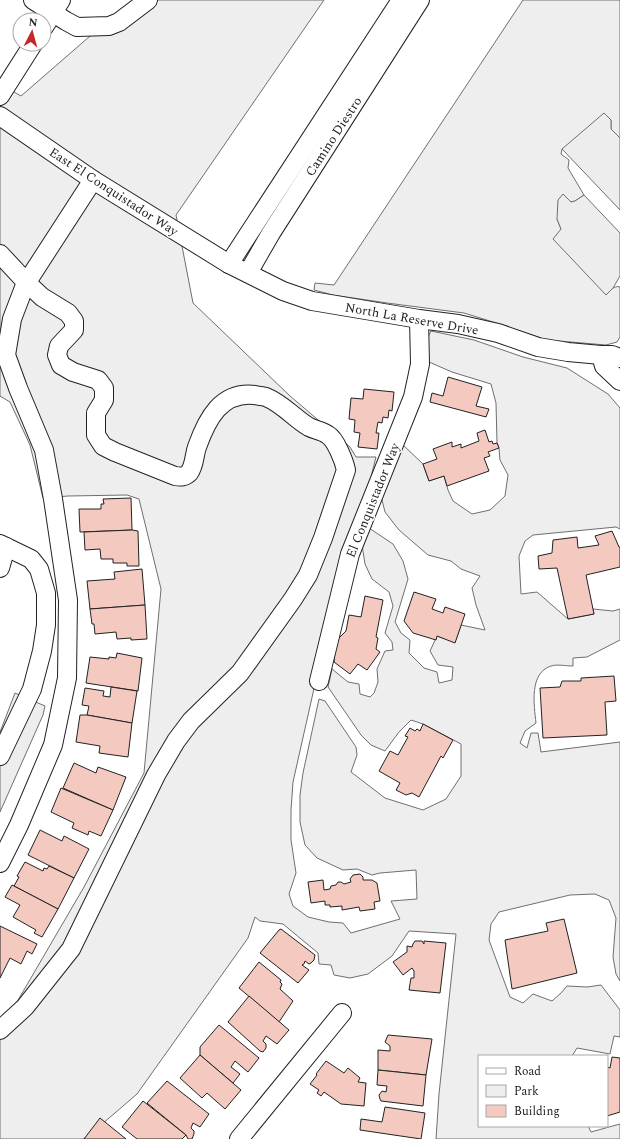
<svg xmlns="http://www.w3.org/2000/svg" width="620" height="1139" viewBox="0 0 620 1139" font-family="Spectral,serif">
<style>
.green{fill:#eee;stroke:#6f6f6f}
.parking{fill:#ededed;stroke:#6f6f6f}
.building{fill:#f3c9c0;stroke:#222}
.lines{fill:none;stroke-linecap:round;stroke-linejoin:round}
.minor-casing{stroke:#222;stroke-width:20}
.minor{stroke:#fff;stroke-width:18}
.labels{text-anchor:middle;stroke-width:3;stroke-linejoin:round;paint-order:stroke}
.street-label{font-size:13px;fill:#222;stroke:#fff}
</style>
<rect width="100%" height="100%" fill="#fff"/>
<g class="green">
<path d="M154 0H324L176 215 193 303 290 396 350 447 356 457H376L371 477 349 533 293 782 291 810V840L296 873 289 894 293 906 308 917 329 922 343 923 351 933 400 919 391 901 417 899 416 870 380 873 372 875 357 869 343 870 317 858 305 845 300 822V795L303 773 319 699 325 701 356 747 357 755 351 772 385 798 423 810 446 799 461 776V744L423 724 411 720 399 732 385 751 371 745 361 735 328 687 332 669 348 682 359 684 360 694 370 697 374 693 378 682 377 669 385 651 393 650 392 642 385 633 393 606 389 592 372 579 365 564 362 545 369 528 393 544 403 561 408 579 395 622 401 633 410 640 409 653 424 668 437 672 439 683 452 680 453 667 438 665 430 651 437 636 455 642 461 625 485 630 476 605 472 588 480 576 461 569 451 561 428 555 399 530 385 512 381 496 402 444 423 464 429 481 444 476 448 490 453 501 472 514 490 510 505 496 508 475 500 460 499 448 497 443 496 403 491 384 452 372 429 362 427 339 431 331 474 340 523 357 567 368 608 394 620 408V529L616 527 533 535 525 541 519 556 521 594 537 592 568 619 594 614 593 609 613 611 620 609V640L587 657 573 658V666C566 666 557 664 551 666 529 673 534 705 536 723L525 731 520 743 527 748 531 733H538L541 752 620 742V981L616 974 613 957 616 918 609 900 595 894 570 895 499 912 491 924 489 940 510 997 523 1003 533 994 552 1001 561 993 567 986 587 987 601 985 620 1010V1037L614 1036 610 1054 577 1048 572 1056H479V1126H588L591 1132 620 1124V1139H436L439 1094 456 934 409 931 392 956 368 974 350 978 334 975 331 965 319 964 318 953 283 924 260 921 255 917 248 938 137 1094 87 1137 83 1139H0V1031L84 887 144 773 161 589 139 499 127 495 68 496 43 498 30 445 10 402 0 396V84L21 96 97 30Z"/>
<path d="M523 0H620V138L611 129V120L562 149 561 154 569 160 568 168 584 195 575 201 571 202 557 219 561 229 606 294C610 291 614 285 620 287V337L617 342 606 345 547 340 493 322 464 313 387 303 333 295 314 290 315 283 334 285Z"/>
</g>
<g class="parking">
<polygon points="604,113 611,120 611,129 620,138 620,210 562,149"/>
<polygon points="563,194 571,202 575,201 584,195 620,233 620,276 613,288 606,295 553,239 561,229 557,219 558,200"/>
<polygon points="15,693 45,706 43,715 0,812 0,732"/>
</g>
<g class="building">
<polygon points="448,377 482,387 476,406 489,409 486,417 430,402 432,393 443,396"/>
<polygon points="364,389 394,392 392,411 389,410 388,418 383,417 382,423 378,422 376,433 379,433 377,449 358,447 360,433 354,432 355,420 349,419 351,398 363,399"/>
<polygon points="485,430 489,442 492,441 493,444 497,443 499,448 488,452 490,456 484,458 489,471 447,486 444,476 429,481 423,464 437,459 433,449 452,442 452,447 461,444 461,448 479,441 477,433"/>
<polygon points="131,498 132,530 80,532 79,509 101,509 101,504 104,504 103,499"/>
<polygon points="132,530 138,531 139,566 127,566 127,563 113,563 113,559 101,559 100,549 85,550 84,532"/>
<polygon points="612,531 619,547 620,547 620,567 586,575 594,614 568,619 557,568 539,569 538,556 552,553 553,540 577,537 578,548 599,545 595,536"/>
<polygon points="142,569 145,605 90,609 87,581 115,579 114,572"/>
<polygon points="414,592 436,599 432,609 443,613 445,607 465,614 455,643 437,636 436,640 413,633 404,621"/>
<polygon points="365,596 383,600 376,637 378,638 376,649 380,652 367,670 358,664 350,674 334,662 336,641 346,631 349,615 361,617"/>
<polygon points="145,605 147,639 131,640 131,638 117,639 116,632 95,634 94,624 92,624 90,609"/>
<polygon points="117,653 142,658 138,691 86,683 90,657 109,659 109,657 116,658"/>
<polygon points="614,676 616,701 605,702 607,735 543,738 540,688 560,687 562,681 581,681 581,678"/>
<polygon points="111,687 137,691 132,723 87,715 89,706 82,705 85,688 104,691 103,696 110,697"/>
<polygon points="80,715 87,715 132,723 128,757 99,753 100,746 76,742"/>
<polygon points="423,724 453,740 443,758 441,756 419,797 412,793 406,795 396,790 400,783 379,771 390,751 398,755 408,737 405,736 410,728 415,731 417,729 420,731"/>
<polygon points="74,763 96,773 98,767 126,777 113,810 63,788"/>
<polygon points="61,788 113,810 101,836 89,831 88,835 72,828 74,823 51,812"/>
<polygon points="40,830 62,841 64,836 89,849 74,878 28,855"/>
<polygon points="25,862 43,871 44,868 47,869 49,866 74,878 58,909 14,886 19,877 17,876"/>
<polygon points="360,874 363,877 363,880 372,880 377,883 380,901 374,902 375,909 360,911 359,907 342,910 342,906 330,907 330,905 325,905 325,901 311,903 308,882 323,880 324,890 330,889 331,886 336,885 338,882 341,882 344,884 351,882 350,879 353,875"/>
<polygon points="12,885 58,909 42,937 34,933 36,930 13,917 20,905 5,897"/>
<polygon points="564,919 577,973 512,989 505,940 548,931 546,923"/>
<polygon points="0,926 37,944 32,954 27,951 21,964 10,958 0,978"/>
<polygon points="281,929 315,955 314,960 311,963 309,964 305,961 304,964 302,965 309,970 298,983 260,953 279,930"/>
<polygon points="415,941 422,941 424,944 424,941 446,943 440,993 409,990 411,978 414,978 414,971 412,968 403,975 393,962 407,952 407,946 412,947 413,944"/>
<polygon points="259,962 281,980 280,982 282,984 280,989 293,1001 279,1022 239,988"/>
<polygon points="249,996 289,1030 277,1044 266,1036 263,1041 266,1044 266,1048 263,1052 260,1051 228,1022"/>
<polygon points="219,1025 259,1058 248,1072 235,1061 231,1067 240,1074 233,1083 200,1055 200,1047"/>
<polygon points="388,1035 432,1039 426,1075 378,1070 378,1050 390,1051 390,1046 385,1042"/>
<polygon points="200,1055 241,1090 225,1109 207,1093 202,1098 180,1078"/>
<polygon points="612,1057 620,1058 620,1112 607,1116 607,1067 610,1068"/>
<polygon points="326,1061 344,1073 348,1068 360,1078 358,1082 366,1083 364,1106 341,1104 324,1092 321,1096 317,1093 319,1090 310,1084 317,1075 316,1074"/>
<polygon points="378,1070 426,1075 423,1106 381,1101 380,1099 379,1095 382,1091 386,1092 387,1086 377,1085"/>
<polygon points="167,1081 209,1114 200,1127 193,1123 191,1128 194,1131 194,1134 192,1139 188,1139 186,1135 147,1103"/>
<polygon points="143,1101 186,1135 182,1139 137,1139 122,1127"/>
<polygon points="385,1107 425,1113 421,1139 360,1130 361,1119 382,1122"/>
<polygon points="100,1118 126,1139 84,1139"/>
</g>
<g class="lines">
<g class="minor-casing">
<g id="minor">
<polyline points="33,0 66,21 77,27 109,26 119,22 148,0"/>
<polyline points="44,27 61,0"/>
<polyline points="0,96 33,44"/>
<polyline points="0,116 93,180 229,264 283,291 312,301 419,319 458,324 498,333 538,347 568,352 601,355 612,355 620,358"/>
<path d="M0 254 27 283 42 297 68 313 74 321V330L59 346 57 355 61 365 73 372 98 380 104 388V400L96 413V435L103 446 115 452 175 476C181 477 185 477 189 473 195 465 194 455 197 447 207 419 221 391 255 395 258 396 263 396 266 397 283 404 294 418 309 427 315 430 323 431 328 435 336 440 344 461 346 470L323 538 308 575 293 599 240 673 191 721 176 741 156 775 71 949 25 1007 0 1030"/>
<polyline points="229,264 401,0"/>
<polyline points="248,273 271,233 420,0"/>
<polyline points="601,355 604,366 620,381"/>
<polyline points="0,544 31,559 39,569 46,593 46,625 42,651 32,689 0,756"/>
<polyline points="0,568 6,547"/>
<polyline points="319,681 350,554 413,397 420,364 419,319"/>
<polyline points="0,863 19,825 53,745 67,678 68,600 53,499 44,450 18,388 6,355 12,319 25,285 93,180"/>
<polyline points="239,1139 342,1013"/>
</g>
</g>
<use href="#minor" class="minor"/>
</g>
<g class="labels">
<g class="street-label">
<text transform="translate(333 136) rotate(-57)" y="5">Camino Diestro</text>
<text transform="translate(114 191) rotate(33)" y="5">East El Conquistador Way</text>
<text transform="translate(412 318) rotate(10)" y="5">North La Reserve Drive</text>
<text transform="translate(372 500) rotate(-68)" y="5">El Conquistador Way</text>
</g>
</g>
<rect x="478" y="1055" width="130" height="72" fill="#ffffff" stroke="#a7a7a7"/>
<rect x="486" y="1068" width="20" height="6" fill="#ffffff" stroke="#a7a7a7"/>
<text x="514" y="1075" font-size="12" fill="#222222">Road</text>
<rect x="486" y="1085" width="20" height="12" fill="#eeeeee" stroke="#a7a7a7"/>
<text x="514" y="1095" font-size="12" fill="#222222">Park</text>
<rect x="486" y="1105" width="20" height="12" fill="#f3c9c0" stroke="#a7a7a7"/>
<text x="514" y="1115" font-size="12" fill="#222222">Building</text>
<g transform="translate(32 32) rotate(6)"><circle r="19" fill="#ffffff" stroke="#a7a7a7"/>
<path d="M0-3L7 15L0 10L-7 15Z" fill="#c62828"/>
<text y="-6" font-size="11" font-weight="bold" text-anchor="middle" fill="#222222">N</text>
</g>
</svg>
